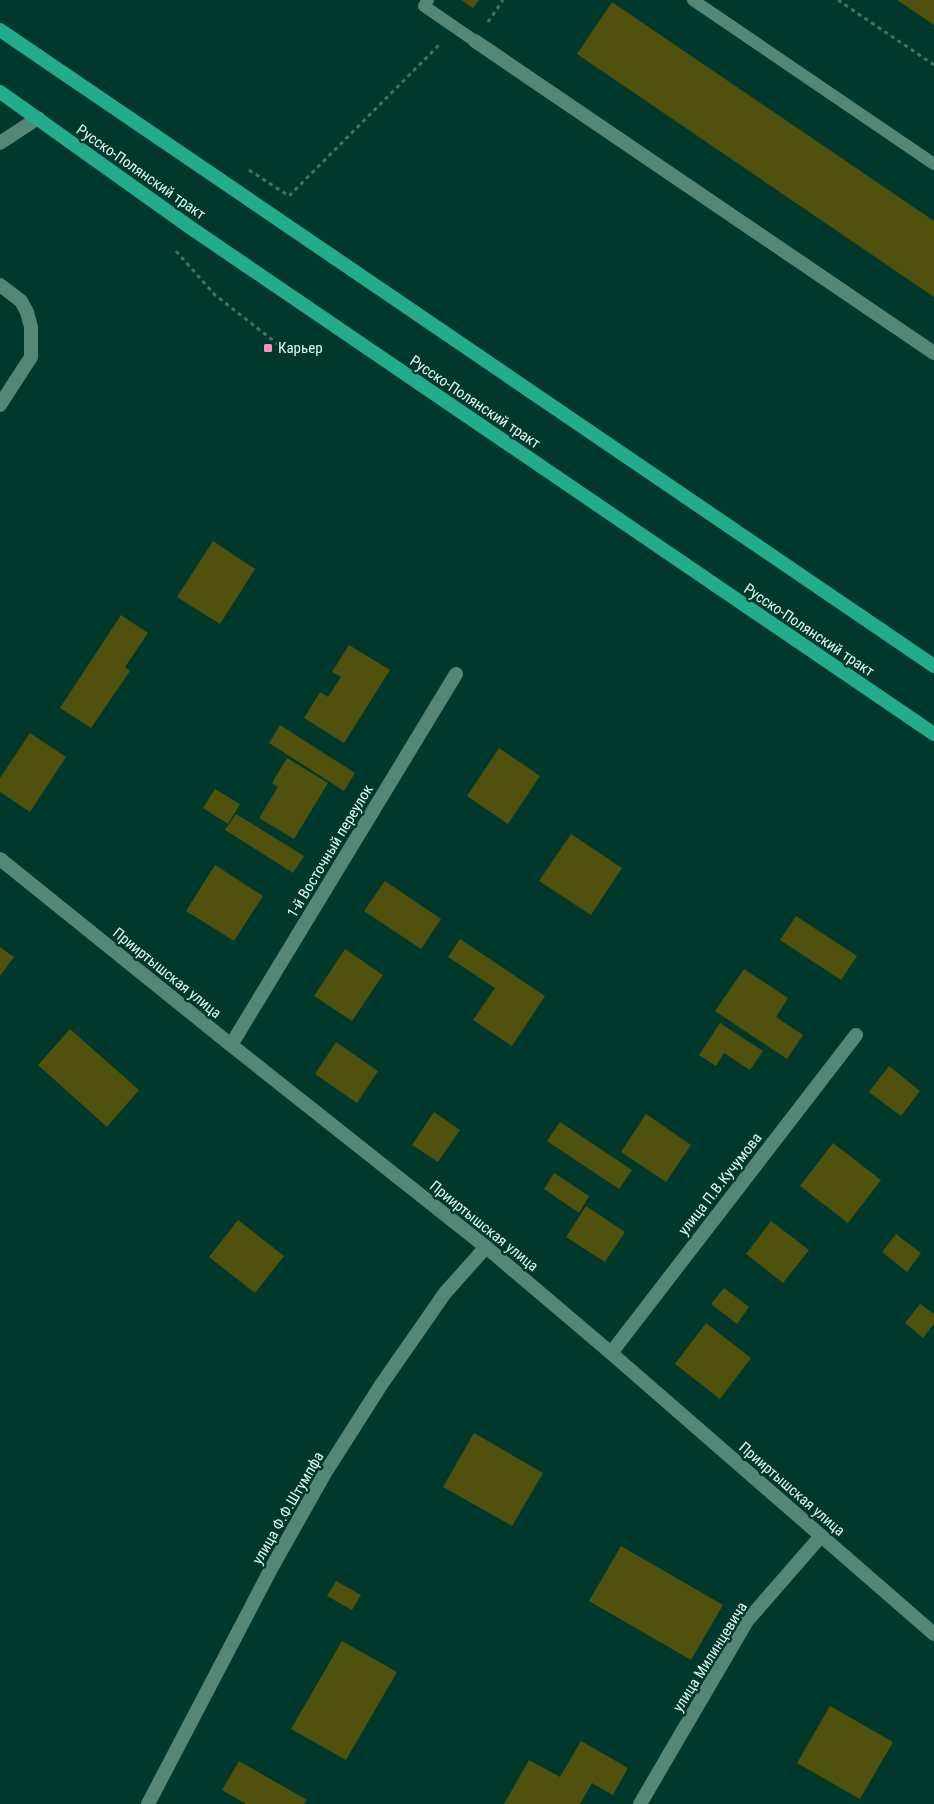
<svg xmlns="http://www.w3.org/2000/svg" width="934" height="1804" viewBox="0 0 934 1804" font-family="'Roboto Condensed',sans-serif">
<style>
.building{fill:#4f510c}
.lines{fill:none;stroke-linecap:round;stroke-linejoin:round}
.path{stroke:#437366;stroke-width:3;stroke-dasharray:4 4;stroke-linecap:butt}
.service{stroke:#558776;stroke-width:12}
.minor{stroke:#558776;stroke-width:14}
.primary{stroke:#22ac8d;stroke-width:14}
.poi-dot{fill:#fc8fc2;stroke:#00392b;stroke-width:2}
.labels{text-anchor:middle;stroke-width:5;stroke-linejoin:round;paint-order:stroke}
.street-label{font-size:15px;fill:#e0faf0;stroke:#00392b}
.poi-label{font-size:15px;fill:#e0faf0;stroke:#00392b;text-anchor:start}
</style>
<rect width="100%" height="100%" fill="#00392b"/>
<g class="building">
<polygon points="461,0 479,0 473,8"/>
<polygon points="897,0 934,0 934,25"/>
<polygon points="612,2 934,221 934,297 577,54"/>
<polygon points="213,541 255,569 220,624 177,597"/>
<polygon points="121,615 148,633 125,667 130,671 91,728 60,708"/>
<polygon points="349,645 390,670 344,743 304,718 320,692 328,697 341,677 332,672"/>
<polygon points="280,725 355,773 344,791 269,743"/>
<polygon points="30,733 66,757 30,812 0,792 0,778"/>
<polygon points="499,748 540,776 508,824 467,796"/>
<polygon points="287,758 328,783 294,839 259,818 278,787 272,783"/>
<polygon points="215,789 240,804 228,824 203,808"/>
<polygon points="236,814 304,856 293,873 225,830"/>
<polygon points="571,834 622,868 591,915 539,881"/>
<polygon points="215,865 263,896 234,941 186,911"/>
<polygon points="385,881 441,919 421,949 364,911"/>
<polygon points="796,916 857,956 841,980 780,940"/>
<polygon points="460,939 545,996 512,1046 473,1020 495,988 448,957"/>
<polygon points="0,947 14,957 0,976"/>
<polygon points="345,949 383,975 352,1021 314,996"/>
<polygon points="744,969 788,998 776,1017 803,1035 787,1059 715,1011"/>
<polygon points="720,1023 763,1051 750,1070 724,1053 716,1066 699,1055"/>
<polygon points="70,1029 139,1090 107,1127 38,1065"/>
<polygon points="336,1042 378,1071 357,1103 315,1074"/>
<polygon points="889,1066 920,1091 901,1116 869,1092"/>
<polygon points="434,1112 460,1130 438,1162 412,1145"/>
<polygon points="646,1114 691,1145 666,1182 621,1152"/>
<polygon points="560,1122 632,1170 619,1189 547,1141"/>
<polygon points="833,1143 881,1180 848,1223 800,1186"/>
<polygon points="554,1173 589,1196 579,1213 544,1189"/>
<polygon points="586,1206 625,1232 605,1262 566,1237"/>
<polygon points="238,1220 284,1256 255,1293 209,1257"/>
<polygon points="771,1221 809,1250 783,1283 746,1254"/>
<polygon points="896,1234 921,1253 907,1272 882,1252"/>
<polygon points="724,1288 749,1307 737,1324 711,1304"/>
<polygon points="920,1304 934,1314 934,1324 923,1338 905,1323"/>
<polygon points="706,1323 751,1358 720,1399 675,1364"/>
<polygon points="474,1433 543,1473 512,1526 443,1487"/>
<polygon points="621,1546 723,1605 691,1660 589,1601"/>
<polygon points="336,1581 361,1595 352,1610 327,1596"/>
<polygon points="342,1641 397,1672 346,1760 291,1729"/>
<polygon points="830,1706 893,1742 860,1799 797,1763"/>
<polygon points="581,1741 628,1768 613,1795 592,1783 580,1804 504,1804 529,1760 560,1777"/>
<polygon points="239,1761 307,1800 304,1804 246,1804 222,1790"/>
</g>
<g class="lines">
<g class="path">
<polyline points="838,0 934,65"/>
<polyline points="488,22 503,0"/>
<polyline points="249,170 289,196 441,43"/>
<polyline points="176,251 215,295 284,349"/>
</g>
<g class="service">
<polyline points="428,0 424,6 475,41"/>
<polyline points="693,0 934,164"/>
</g>
<g class="minor">
<polyline points="475,41 934,353"/>
<polyline points="0,143 38,118"/>
<polyline points="0,285 21,301 27,312 31,327 31,357 0,405"/>
<polyline points="0,859 231,1045 486,1247 611,1353 934,1634"/>
<polyline points="231,1045 456,674"/>
<polyline points="611,1353 856,1035"/>
<polyline points="148,1804 272,1567 325,1473 381,1385 445,1293 486,1247"/>
<polyline points="640,1804 747,1621 821,1536"/>
</g>
<g class="primary">
<polyline points="0,30 934,666"/>
<polyline points="0,92 191,228 934,734"/>
</g>
</g>
<rect class="poi-dot" x="263" y="343" width="10" height="10" rx="2.5"/>
<g class="labels">
<g class="street-label">
<text transform="translate(141 172) rotate(35)" y="5">Русско-Полянский тракт</text>
<text transform="translate(475 402) rotate(34)" y="5">Русско-Полянский тракт</text>
<text transform="translate(809 630) rotate(34)" y="5">Русско-Полянский тракт</text>
<text transform="translate(330 851) rotate(-59)" y="5">1-й Восточный переулок</text>
<text transform="translate(167 973) rotate(39)" y="5">Прииртышская улица</text>
<text transform="translate(720 1184) rotate(-52)" y="5">улица П.В.Кучумова</text>
<text transform="translate(484 1226) rotate(39)" y="5">Прииртышская улица</text>
<text transform="translate(792 1489) rotate(41)" y="5">Прииртышская улица</text>
<text transform="translate(288 1508) rotate(-60)" y="5">улица Ф.Ф.Штумпфа</text>
<text transform="translate(710 1657) rotate(-58)" y="5">улица Милинцевича</text>
</g>
<g class="poi-label">
<text x="278" y="353">Карьер</text>
</g>
</g>
</svg>
